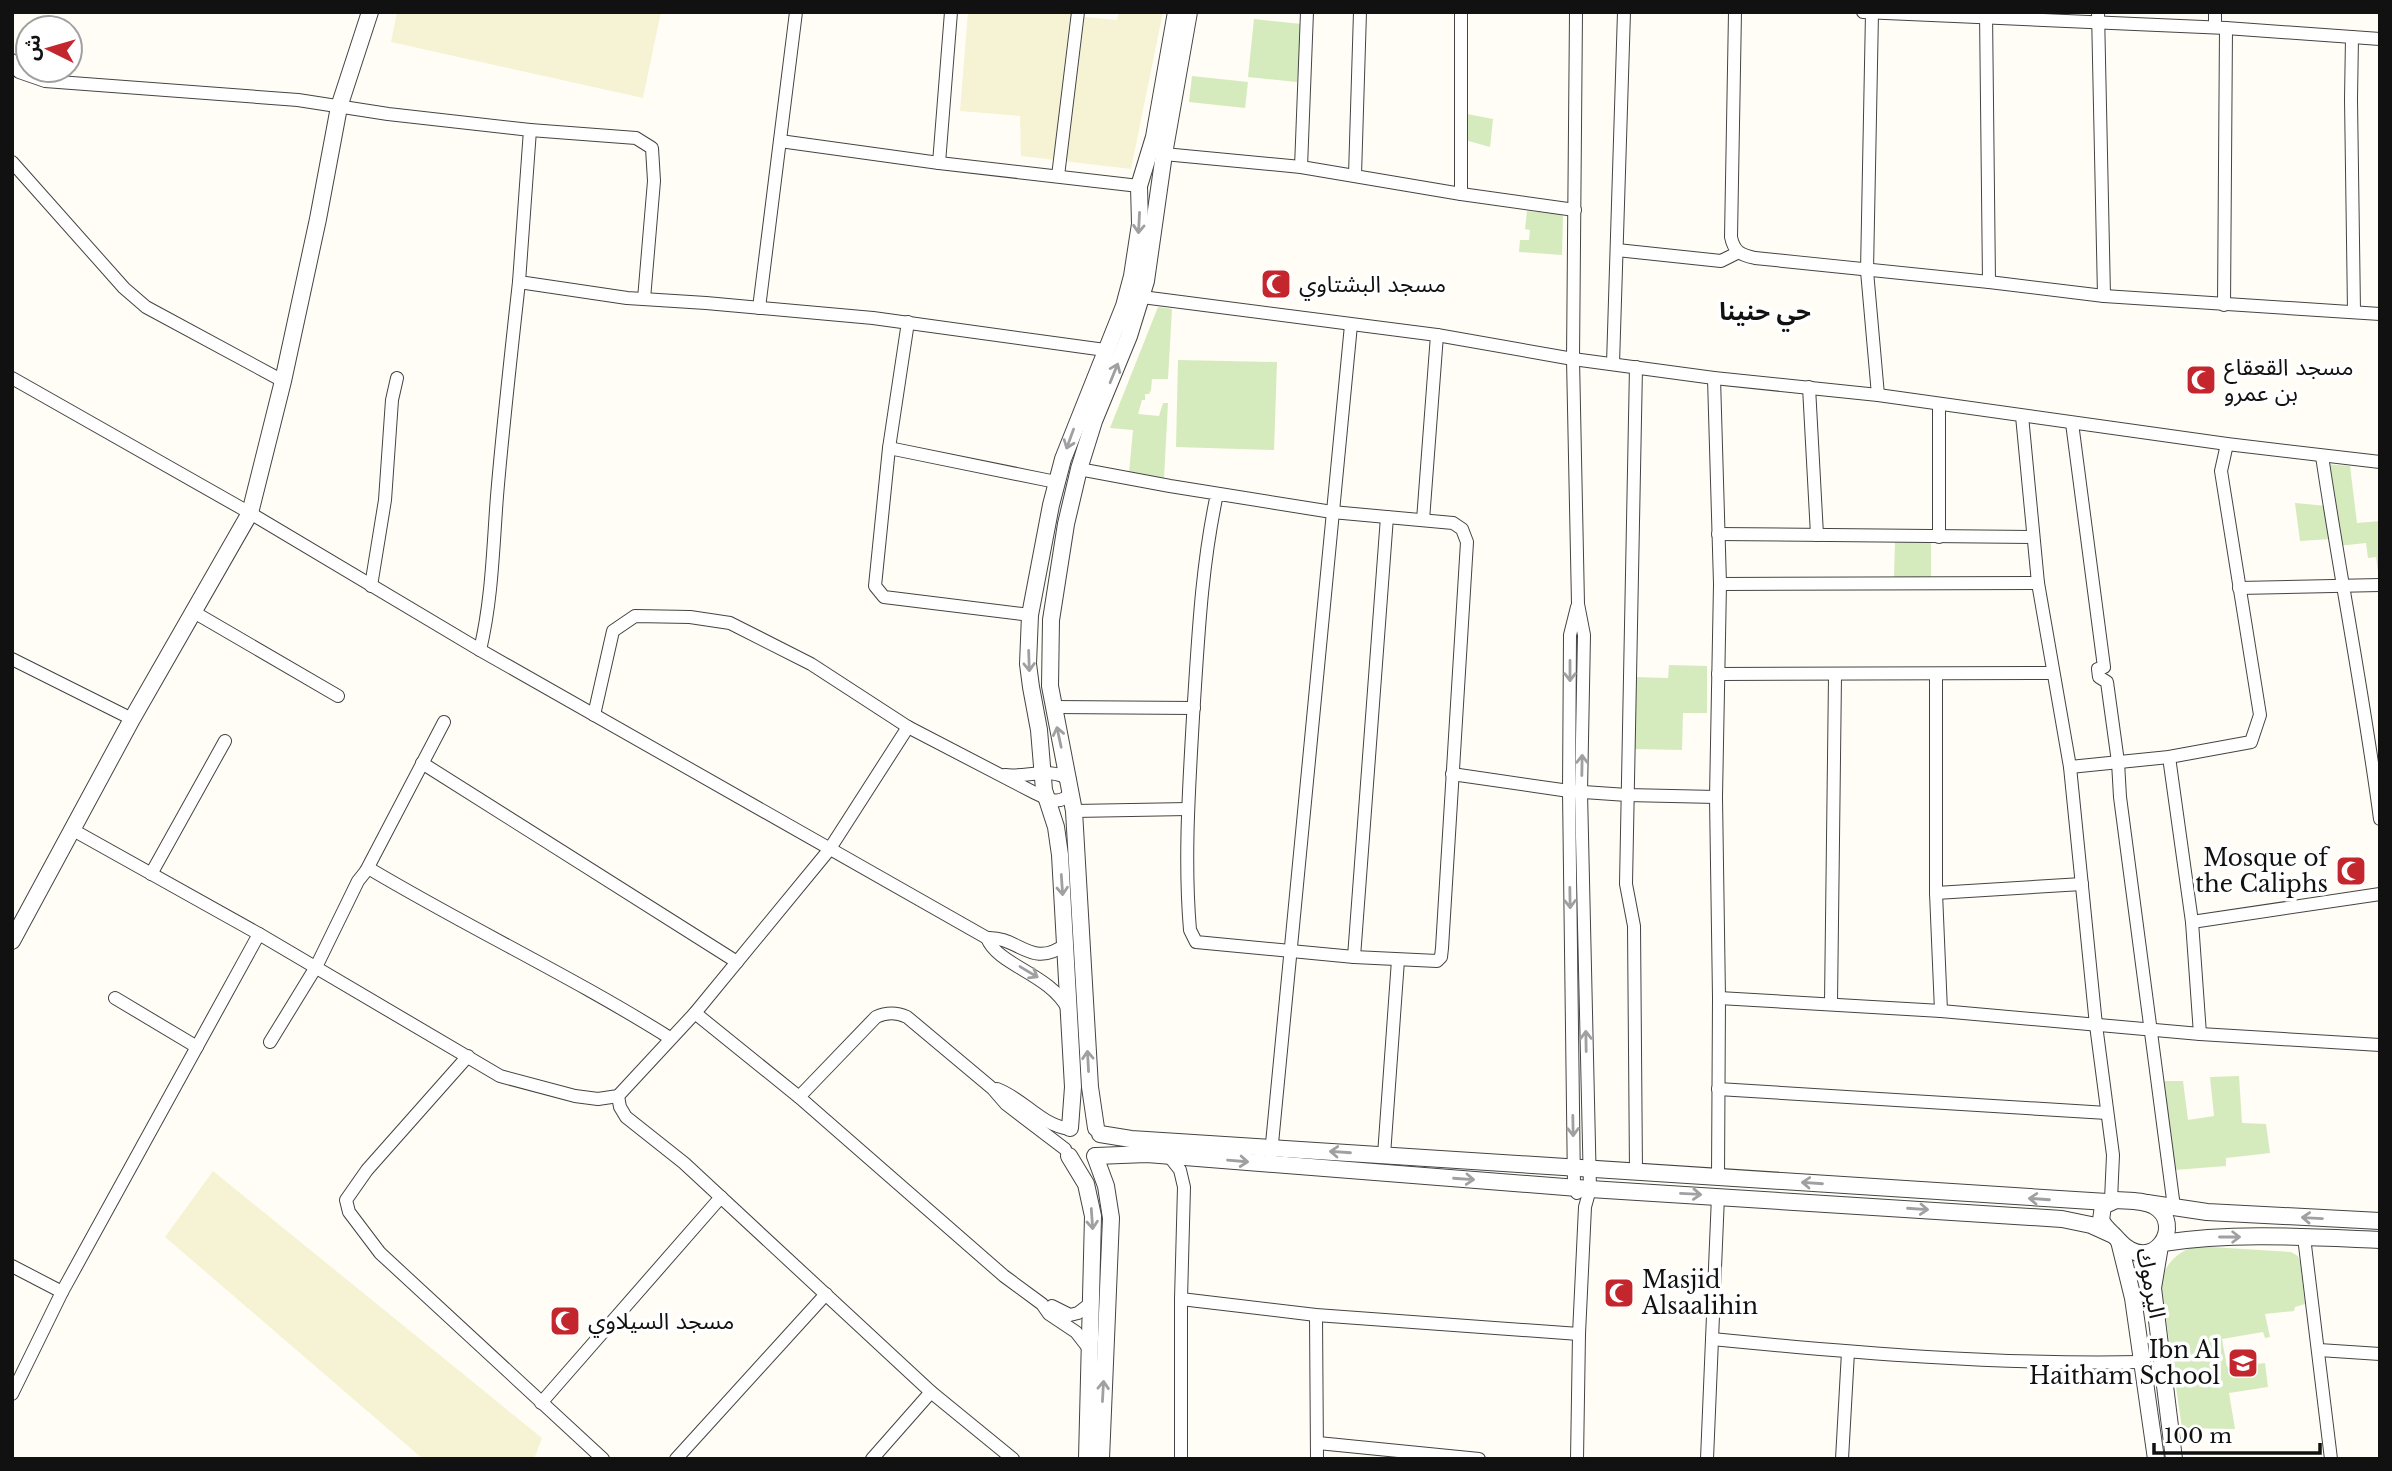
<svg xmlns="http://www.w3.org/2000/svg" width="2392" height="1471" viewBox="0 0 2392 1471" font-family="'Libre Baskerville','Noto Sans Arabic',serif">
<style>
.farmland{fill:#f6f3d4}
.green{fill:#d5ebbd}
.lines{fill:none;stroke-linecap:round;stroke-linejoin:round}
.minor-casing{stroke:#444;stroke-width:14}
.tertiary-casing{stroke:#444;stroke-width:18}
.minor{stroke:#fff;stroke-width:12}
.tertiary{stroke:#fff;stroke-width:16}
.oneway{stroke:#a0a0a0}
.labels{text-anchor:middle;stroke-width:7;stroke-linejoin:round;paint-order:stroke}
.poi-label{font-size:23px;fill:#111;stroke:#fff;text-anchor:start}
.street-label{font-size:23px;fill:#111;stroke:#fff}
.neighbourhood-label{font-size:24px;font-weight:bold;fill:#111;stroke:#fff}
</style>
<rect width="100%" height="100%" fill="#fffdf5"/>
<g class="farmland">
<polygon points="397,12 661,12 643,98 391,42"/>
<polygon points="968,12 1073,12 1073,16 1117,20 1119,12 1163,12 1131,169 1021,156 1020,116 960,111"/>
<polygon points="213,1171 542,1438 534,1459 423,1459 165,1237"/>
</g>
<g class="green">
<polygon points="1254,19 1302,24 1297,82 1248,77"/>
<polygon points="1192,76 1248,82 1245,108 1189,102"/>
<polygon points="1467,114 1493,119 1490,147 1465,140"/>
<polygon points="1527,211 1563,214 1562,255 1519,252 1520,240 1529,240 1530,230 1525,229"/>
<polygon points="1158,307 1172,309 1168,379 1152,379 1151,390 1149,394 1145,394 1145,400 1142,400 1138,414 1159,416 1163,403 1168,403 1164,478 1129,473 1133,430 1110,428"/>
<polygon points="1178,360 1277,362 1274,450 1176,447"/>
<polygon points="2326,464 2350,466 2357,523 2380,521 2380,572 2378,572 2376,557 2368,558 2366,543 2338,546"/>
<polygon points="2295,503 2327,506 2330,539 2300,541"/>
<polygon points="1895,541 1931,541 1931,577 1894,577"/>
<polygon points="1669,665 1707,666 1707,713 1683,713 1682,750 1634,749 1635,677 1668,678"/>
<polygon points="2239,1076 2242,1123 2266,1124 2270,1153 2226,1158 2226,1166 2174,1170 2161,1081 2183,1081 2188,1120 2214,1116 2210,1077"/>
<path d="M2195 1246 2291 1252 2298 1256 2300 1262 2305 1304 2295 1307 2294 1311 2265 1314 2270 1337 2265 1338 2263 1332 2222 1339 2227 1367 2265 1363 2268 1387 2229 1393 2235 1429 2182 1428 2161 1285C2163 1265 2177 1252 2195 1246Z"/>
</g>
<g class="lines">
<g class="minor-casing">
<g id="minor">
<polyline points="1461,12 1461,194"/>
<polyline points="1576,12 1573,359 1578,604 1584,635 1581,792 1590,1189 1585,1207 1579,1334 1577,1459"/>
<path d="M1735 12 1731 237C1734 252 1741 255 1755 258L1989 282 2104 296 2380 314"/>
<polyline points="1863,12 2226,28 2380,39"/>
<polyline points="1986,12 1989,282"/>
<polyline points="2098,12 2104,296"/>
<polyline points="1872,13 1867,271 1878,395"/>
<polyline points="2215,27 2215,12"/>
<polyline points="2352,37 2351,99 2354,311"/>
<polyline points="12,60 19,72 45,81 298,100 388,114 530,130 519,282 627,298 706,303 873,318 1105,350"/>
<polyline points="530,130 636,138 652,148 654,181 644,299"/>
<polyline points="780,141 939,163 1139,186"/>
<polyline points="1164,154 1301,167 1461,194 1575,210"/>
<polyline points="12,162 124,288 146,307 283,381"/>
<polyline points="939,163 951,12"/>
<polyline points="1301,167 1307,12"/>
<polyline points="1355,175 1360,12"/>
<polyline points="1058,176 1078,12"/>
<polyline points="1617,250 1721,261 1737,253"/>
<polyline points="1142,297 1437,335 1573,359 1714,378 1878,395 2227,444 2380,462"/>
<polyline points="2224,305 2226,28"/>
<polyline points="759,308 796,12"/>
<polyline points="908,322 889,448 875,586 884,597 1030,615"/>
<polyline points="1613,364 1624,12"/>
<path d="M12 378 250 513 480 650 987 938C1019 936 1031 970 1066 944"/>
<polyline points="1714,378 1720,584 1716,797 1719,998 1718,1177"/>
<polyline points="1809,387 1817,535"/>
<polyline points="1939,404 1939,537"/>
<polyline points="2022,416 2038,583 2070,767 2096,1025 2113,1155 2111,1200"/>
<polyline points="2072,423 2104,667 2098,669 2099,677 2107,682 2118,762 2120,797 2174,1207"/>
<polyline points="889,448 1056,482"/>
<path d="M2322 456C2340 577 2364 697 2380 819"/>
<path d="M1079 469 1170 486 1332 512 1453 523 1462 529 1467 542 1442 948 1441 957 1437 961 1354 957 1196 942 1190 930C1184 860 1189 788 1193 717 1198 642 1201 568 1217 494"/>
<polyline points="1423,520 1437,335"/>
<polyline points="1718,534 2032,537"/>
<polyline points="1720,584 2038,583"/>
<polyline points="371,586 385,500 392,400 397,378"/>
<polyline points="2239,588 2380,585"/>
<polyline points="192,611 338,696"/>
<path d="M480 650C492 600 493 548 497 496 503 425 511 354 519 282"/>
<polyline points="12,659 132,719"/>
<polyline points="1718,674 2052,673"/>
<polyline points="1936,675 1936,893 1941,1011"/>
<polyline points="1054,707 1194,708"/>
<path d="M594 715 613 631 635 616 690 617 730 623 811 664 908 727 1035 793C1049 800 1060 806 1072 792"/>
<polyline points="2169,757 2192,922 2200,1034"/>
<polyline points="422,763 737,962"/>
<polyline points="2070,767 2169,757 2251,742 2260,715 2221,471 2227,444"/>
<polyline points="1452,774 1569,791 1627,795 1716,797"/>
<path d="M1005 775C1027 778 1050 766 1070 780"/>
<polyline points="1074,811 1188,809"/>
<polyline points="73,830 259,934 500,1076 575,1096 598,1099 618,1096 695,1013 829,850 908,727"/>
<polyline points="366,871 444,722"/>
<polyline points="151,874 225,741"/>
<polyline points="1936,893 2082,884"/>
<polyline points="2192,922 2380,894"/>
<path d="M987 938C998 966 1049 973 1068 1009"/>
<polyline points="1354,957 1387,517"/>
<polyline points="115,998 197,1047"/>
<polyline points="1719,998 1941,1011 2200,1034 2380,1045"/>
<polyline points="1831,1003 1835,676"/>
<polyline points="695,1013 799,1097 1004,1276 1042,1304 1049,1314 1076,1332 1090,1350"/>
<path d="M270 1042 316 967 358 881 366 871 370 869C469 928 573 977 670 1038"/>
<polyline points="468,1056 367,1170 346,1200 349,1212 380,1253 603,1459"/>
<path d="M997 1089C1024 1099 1039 1124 1069 1129"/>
<polyline points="1718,1089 2107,1113"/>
<polyline points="618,1096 620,1107 626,1117 684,1163 931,1392 1013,1459"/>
<path d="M799 1097 876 1017C887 1012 896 1012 907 1017L993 1089 1006 1104 1065 1149"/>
<polyline points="1271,1154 1351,325"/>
<polyline points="1384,1155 1398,960"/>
<polyline points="1169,1156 1180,1170 1184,1187 1181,1299 1181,1459"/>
<polyline points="1636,1172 1634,926 1626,884 1636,367"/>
<polyline points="1577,1193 1574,1187 1569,791 1570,635 1577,607"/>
<polyline points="2304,1237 2331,1459"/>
<polyline points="12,1266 62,1292"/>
<polyline points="1181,1299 1316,1315 1579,1334"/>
<polyline points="1052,1306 1070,1315 1078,1313 1091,1303"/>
<polyline points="1316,1315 1317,1459"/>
<path d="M1712 1339C1855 1353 1999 1365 2143 1362"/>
<polyline points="2319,1350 2380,1354"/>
<polyline points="12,1394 62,1292 259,934"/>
<polyline points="541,1403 721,1197"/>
<polyline points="1318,1443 1479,1459"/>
<polyline points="676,1459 826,1294"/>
<polyline points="872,1459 931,1392"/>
<polyline points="1707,1459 1718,1196"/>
<polyline points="1842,1459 1848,1352"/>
</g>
</g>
<g class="tertiary-casing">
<g id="tertiary">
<polyline points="12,941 132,719 250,513 283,381 318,219 339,107 370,12"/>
<polyline points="1070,1128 1073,1087 1060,855 1056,827 1044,790 1039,730 1031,687 1028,664 1030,615 1051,505 1063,459 1124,306 1132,276 1140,224 1139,186 1154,137 1176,12"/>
<polyline points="1096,1128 1090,1087 1074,811 1050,686 1051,620 1066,524 1079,469 1094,421 1129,336 1146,281 1164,154 1189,12"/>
<polyline points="1100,1134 1131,1139 2107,1202"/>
<polyline points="1069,1156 1086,1184 1093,1216 1087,1459"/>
<polyline points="1095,1156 1106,1186 1111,1218 1101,1459"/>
<polyline points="1096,1156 1147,1154 1590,1189 2062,1219 2091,1225 2113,1235"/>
<path d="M2116 1200C2128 1201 2144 1200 2154 1206 2186 1224 2153 1277 2119 1241 2113 1233 2105 1229 2101 1220L2103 1206Z"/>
<polyline points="2147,1203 2207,1212 2380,1221"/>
<polyline points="2119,1241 2133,1298 2156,1459"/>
<path d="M2163 1243C2234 1232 2308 1237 2380 1240"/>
<polyline points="2160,1246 2153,1288 2174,1459"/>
</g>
</g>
<use href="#minor" class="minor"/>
<use href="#tertiary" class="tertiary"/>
</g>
<defs><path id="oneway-shaft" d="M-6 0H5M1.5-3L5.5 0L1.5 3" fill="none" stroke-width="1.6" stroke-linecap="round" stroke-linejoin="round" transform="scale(1.75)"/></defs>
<g class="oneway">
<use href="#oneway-shaft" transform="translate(1139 223) rotate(93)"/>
<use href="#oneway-shaft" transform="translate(1114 373) rotate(-68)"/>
<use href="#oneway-shaft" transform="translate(1070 439) rotate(110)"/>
<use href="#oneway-shaft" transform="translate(1029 661) rotate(88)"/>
<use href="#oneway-shaft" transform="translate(1570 671) rotate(90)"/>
<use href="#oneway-shaft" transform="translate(1059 737) rotate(-102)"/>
<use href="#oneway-shaft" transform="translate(1582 765) rotate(-89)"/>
<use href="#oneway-shaft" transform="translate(1062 885) rotate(86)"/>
<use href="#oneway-shaft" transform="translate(1570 898) rotate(89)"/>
<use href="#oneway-shaft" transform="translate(1029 972) rotate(31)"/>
<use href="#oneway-shaft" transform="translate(1586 1041) rotate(-91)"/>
<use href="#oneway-shaft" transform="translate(1088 1061) rotate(-93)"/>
<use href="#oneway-shaft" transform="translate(1573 1126) rotate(89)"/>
<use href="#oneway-shaft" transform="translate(1340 1152) rotate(-176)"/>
<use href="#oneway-shaft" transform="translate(1238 1161) rotate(5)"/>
<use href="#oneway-shaft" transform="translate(1464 1179) rotate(4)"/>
<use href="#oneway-shaft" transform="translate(1812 1183) rotate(-176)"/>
<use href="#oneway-shaft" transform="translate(1691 1194) rotate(3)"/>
<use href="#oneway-shaft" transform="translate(2039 1199) rotate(-176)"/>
<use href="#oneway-shaft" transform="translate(1918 1209) rotate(4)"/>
<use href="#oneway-shaft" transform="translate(2312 1218) rotate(-177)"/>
<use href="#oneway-shaft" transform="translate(1092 1219) rotate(86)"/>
<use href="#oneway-shaft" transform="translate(2230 1237)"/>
<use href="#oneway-shaft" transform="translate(1103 1391) rotate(-87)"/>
</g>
<defs>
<g id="mosque-square" transform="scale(1.575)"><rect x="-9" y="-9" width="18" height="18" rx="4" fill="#c4262e" stroke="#fff"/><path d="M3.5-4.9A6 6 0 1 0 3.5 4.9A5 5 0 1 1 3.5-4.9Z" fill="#fff"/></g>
<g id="school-square" transform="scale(1.575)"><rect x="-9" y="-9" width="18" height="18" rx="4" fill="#c4262e" stroke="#fff"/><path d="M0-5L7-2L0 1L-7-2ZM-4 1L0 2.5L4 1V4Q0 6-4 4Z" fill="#fff"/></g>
</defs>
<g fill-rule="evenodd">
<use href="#mosque-square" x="1276" y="284"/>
<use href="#mosque-square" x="2201" y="380"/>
<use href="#mosque-square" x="2351" y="871"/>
<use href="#mosque-square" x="1619" y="1293"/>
<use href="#mosque-square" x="565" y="1321"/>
<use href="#school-square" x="2243" y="1363"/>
</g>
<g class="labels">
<g class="poi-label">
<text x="1299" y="292">مسجد البشتاوي</text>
<text x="2224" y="375">مسجد القعقاع<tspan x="2224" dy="26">بن عمرو</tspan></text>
<text x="2328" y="866" text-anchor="end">Mosque of<tspan x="2328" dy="26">the Caliphs</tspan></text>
<text x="1642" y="1288">Masjid<tspan x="1642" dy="26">Alsaalihin</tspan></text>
<text x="588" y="1329">مسجد السيلاوي</text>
<text x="2220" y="1358" text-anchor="end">Ibn Al<tspan x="2220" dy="26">Haitham School</tspan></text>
</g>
<g class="street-label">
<text transform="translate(2151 1283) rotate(79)" y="8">اليرموك</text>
</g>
<g class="neighbourhood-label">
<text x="1765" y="320">حي حنينا</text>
</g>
</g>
<rect width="2392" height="1471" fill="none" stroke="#111111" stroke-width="28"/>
<g transform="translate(49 49) rotate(275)"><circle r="33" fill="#ffffff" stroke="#a0a0a0" stroke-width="2"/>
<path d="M0-5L12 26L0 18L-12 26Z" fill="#c4262e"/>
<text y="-10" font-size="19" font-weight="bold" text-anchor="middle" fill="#111111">ش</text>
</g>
<path d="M2154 1443v10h166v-10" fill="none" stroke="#111111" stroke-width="3.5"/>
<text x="2164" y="1443" font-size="21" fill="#111111" stroke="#ffffff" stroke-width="5" paint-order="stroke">100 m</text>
</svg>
